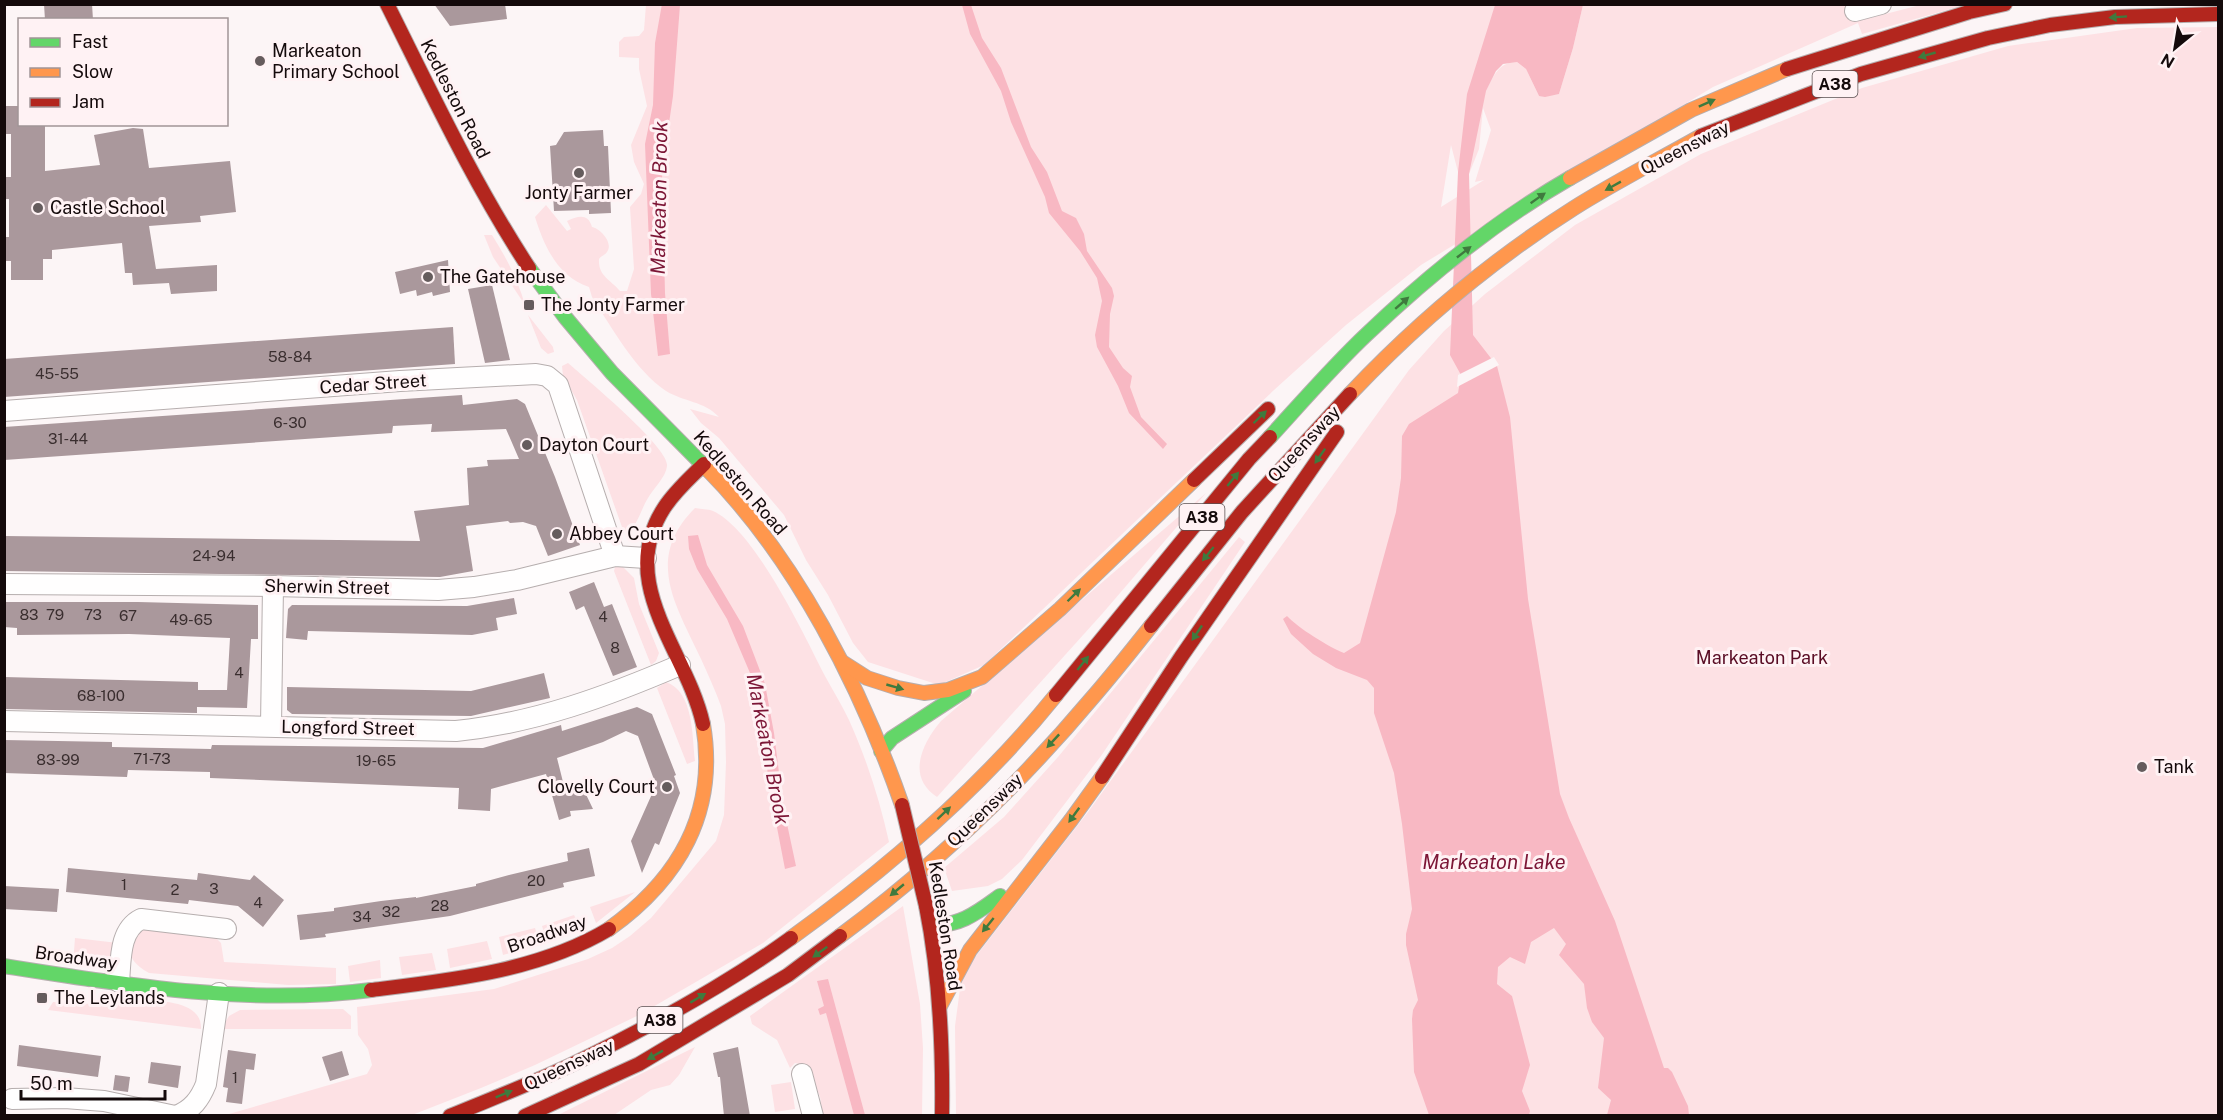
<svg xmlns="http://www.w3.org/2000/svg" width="2223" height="1120" viewBox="0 0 2223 1120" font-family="'Public Sans',sans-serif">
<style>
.green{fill:#fde1e4;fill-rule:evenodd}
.water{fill:#f8b8c3}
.pier{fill:#fcf5f6}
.building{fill:#aa989c}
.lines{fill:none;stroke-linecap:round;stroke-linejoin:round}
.street-casing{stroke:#b6aeae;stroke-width:22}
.fast-casing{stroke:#b6aeae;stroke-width:16}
.slow-casing{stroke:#b6aeae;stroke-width:16}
.jam-casing{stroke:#b6aeae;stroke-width:16}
.street{stroke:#fffefe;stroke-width:20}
.fast{stroke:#63d668;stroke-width:14}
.slow{stroke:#ff974d;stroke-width:14}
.jam{stroke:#b3261e;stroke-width:14}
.jam-bridge-casing{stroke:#b6aeae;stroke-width:16;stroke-linecap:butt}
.jam-bridge{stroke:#b3261e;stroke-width:14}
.oneway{fill:#3f7a3e}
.poi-dot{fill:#655c5d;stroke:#fff2f4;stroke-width:2}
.labels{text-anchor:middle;stroke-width:6;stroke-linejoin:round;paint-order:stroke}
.number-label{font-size:15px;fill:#3a2e2f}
.shield{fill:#fff2f4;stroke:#5a5051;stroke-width:1.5}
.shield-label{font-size:16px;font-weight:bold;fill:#140a0b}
.poi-label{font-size:18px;fill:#140a0b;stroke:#fff2f4;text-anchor:start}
.street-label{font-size:18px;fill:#140a0b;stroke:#fff2f4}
.park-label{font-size:18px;fill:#5a0d25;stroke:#fff2f4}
.water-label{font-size:20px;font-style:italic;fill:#7c1636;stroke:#fff2f4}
</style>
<rect width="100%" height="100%" fill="#fcf5f6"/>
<g class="green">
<path d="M1870 4V18L1920 5H1965L1862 34 1858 23 1713 87 1421 265 1346 325 1274 390 984 665 939 685 868 662 853 643 828 595 806 560 784 515 719 438 701 423 690 409 719 417C704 401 684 402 666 391 635 370 612 328 592 297L589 287C558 277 544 246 535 217L546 205 567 231 571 229 567 221C578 216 588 213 592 227 599 228 614 242 607 252 605 255 601 256 599 259 598 276 610 279 620 291H627L634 269 630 207 641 194 644 184 634 162 631 145 647 106 639 69V58L619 57V42L624 37 639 36 644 30 646 5H1495L1486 91C1494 76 1498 62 1517 62L1526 69 1539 96 1559 94 1573 48 1583 5ZM1483 108 1491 130 1475 182 1484 180 1441 207 1451 145 1458 172 1469 174 1479 149Z"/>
<polygon points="2218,27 2218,1115 956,1116 955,1026 962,974 1088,812 1409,370 1444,331 1485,294 1575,225 1701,154 1862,88 2008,46 2137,28"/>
<path d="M484 235H492C506 257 518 280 525 305L493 257Z"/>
<polygon points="528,315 553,347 554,352 548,354 541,348"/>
<path d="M568 363C585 378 670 448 667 466 666 477 653 489 648 498 642 507 636 529 627 533L622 527 577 400 563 376 562 366Z"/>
<path d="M1206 493 1102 614 937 797C906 777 922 743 941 721Z"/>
<path d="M695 508C700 509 708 509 713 511 755 530 804 635 825 676 833 691 842 705 849 720 867 760 880 801 889 842L763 943 639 1015 535 1065 481 1088 412 1115 222 1116 367 1074 372 1065 368 1049 358 1035 357 1007 494 989 588 959 612 948 630 936 651 918 716 841 724 815 726 762 725 724 721 706C715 690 708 674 701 659 676 605 644 559 695 508Z"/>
<polygon points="1239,537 1245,542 1101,756 1022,860 1002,879 988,886 952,891 944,868 1004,817 1058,757"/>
<polygon points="615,567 623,567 634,578 639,604 659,653 656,661 651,665 614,571"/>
<path d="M666 682C694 692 692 736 695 761L687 764 657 688Z"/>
<polygon points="635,892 596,923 590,907"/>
<polygon points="903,906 920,1004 923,1048 922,1115 823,1115 820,1097 808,1066 795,1063 790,1068 777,1040 752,1024 750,1016"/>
<polygon points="574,915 581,929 547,943 542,926"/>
<path d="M139 927 214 936 221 943 224 962 336 968V984L288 985 149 973C124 958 129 951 139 927Z"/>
<polygon points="535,928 540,945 503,955 499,937"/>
<path d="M75 938 118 943C106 968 98 966 73 964Z"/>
<polygon points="487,941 492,959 450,968 447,949"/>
<polygon points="432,953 436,970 402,975 399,957"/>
<polygon points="380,960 381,978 350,982 348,966"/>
<path d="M143 999C163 1002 202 1001 201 1029L48 1010 53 1002 84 1004Z"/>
<polygon points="343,1009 351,1016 351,1029 221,1029 229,1016 240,1010"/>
<polygon points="695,1047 679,1075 670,1085 651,1090 614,1115 556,1116"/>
<polygon points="791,1082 795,1109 775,1112 771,1085"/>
</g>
<g class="water">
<polygon points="662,4 680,5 673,96 662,171 665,293 670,354 658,356 651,294 645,144 653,105 655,43"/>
<polygon points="962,5 971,5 982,38 1001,68 1031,147 1047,172 1062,211 1076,218 1084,234 1087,251 1112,288 1114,296 1110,314 1109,347 1123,368 1132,376 1130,387 1141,417 1167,444 1163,449 1129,413 1118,386 1097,347 1095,335 1102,301 1097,278 1080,251 1049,213 1045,197 1011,122 1001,91 970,34"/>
<path d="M1495 5H1583L1573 48 1559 94 1545 97 1539 96 1526 69 1517 62 1503 64 1496 71 1486 91 1469 174 1473 335 1497 366 1510 417 1528 599 1560 794 1569 818 1615 921 1664 1068H1668L1672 1072 1688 1106 1689 1115H1607L1611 1100 1598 1088 1604 1038 1592 1022 1587 1008 1584 984 1559 955 1566 944 1554 928 1531 942 1525 964 1510 957 1498 967 1497 984 1512 996 1530 1065 1522 1091 1530 1111 1529 1115H1429L1414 1072 1412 1019 1413 1010 1418 1000 1406 945V934L1412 909 1402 824 1394 773 1374 713V688L1367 680 1336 668 1313 654 1291 634 1283 619 1287 616C1298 628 1329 647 1344 653L1360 643 1396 512 1401 478 1402 436 1409 424 1458 393 1461 375 1450 355 1458 172 1467 94Z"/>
<polygon points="698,535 707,565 743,626 765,684 774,733 783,805 796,866 785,869 769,786 762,719 750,673 727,619 697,569 689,549 688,536"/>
<polygon points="828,979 865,1115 854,1115 826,1013 820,1015 818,1009 824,1006 817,981"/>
</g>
<polygon class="pier" points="1494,357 1499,365 1457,387 1458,375"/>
<g class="building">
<polygon points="44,4 92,4 93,20 45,20"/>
<polygon points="434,4 505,4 507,19 450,26"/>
<polygon points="4,106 20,106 20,124 45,124 45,171 100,165 94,135 133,128 143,129 149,168 230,161 236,212 200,216 201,222 149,226 156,269 217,265 217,291 171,294 169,283 133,285 132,273 125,273 122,243 52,250 52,259 43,259 43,280 11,280 11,261 4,261 4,237 9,237 9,199 4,199 4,177 11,177 11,134 4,134"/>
<polygon points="603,130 604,146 608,146 611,213 589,214 589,210 554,211 550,146 556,145 564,132"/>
<polygon points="448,260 450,292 433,296 432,292 417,296 416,290 400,294 395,272"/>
<polygon points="492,285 510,360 485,363 468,289"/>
<polygon points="453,327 455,364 4,397 4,359"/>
<polygon points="462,395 463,405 517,399 525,404 555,477 580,545 548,556 536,526 523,522 510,523 508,521 466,526 473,571 440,577 4,571 4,536 420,541 414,511 469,505 467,468 488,466 487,460 519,459 506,429 431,432 432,424 393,426 392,433 4,460 4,427"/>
<polygon points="594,582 604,607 612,604 637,667 613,676 584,606 576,610 569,592"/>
<polygon points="514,598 517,614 496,618 498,630 472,635 308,631 307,640 286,638 288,609 292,605 467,606"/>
<polygon points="4,602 138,602 258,605 258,639 251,639 247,708 197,707 197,713 4,709 4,677 198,682 198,690 227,690 230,638 129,634 17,635 17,628 4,627"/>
<polygon points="544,673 550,698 471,716 292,714 287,710 287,687 471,691"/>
<polygon points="637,707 652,714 676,775 674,776 680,793 659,845 655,843 642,873 631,841 656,785 638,736 626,731 603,742 557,758 564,786 581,784 593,809 570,811 571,816 559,820 546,774 491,789 490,811 458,809 459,788 210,778 210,772 128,770 127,777 4,773 4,740 112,742 112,747 211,749 212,745 483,748 561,725 562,731"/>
<polygon points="589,848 595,876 563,883 564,887 450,916 325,934 326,937 300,940 297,915 334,911 334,908 381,901 416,897 416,898 476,886 476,884 509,875 568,861 567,853"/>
<polygon points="68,868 197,880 198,873 250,880 254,875 284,900 263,927 238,906 189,900 188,904 66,892"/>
<polygon points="4,886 59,889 57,912 4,909"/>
<polygon points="19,1045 101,1056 98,1077 17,1066"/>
<polygon points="738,1047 750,1116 724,1116 720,1077 718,1077 713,1053"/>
<polygon points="228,1050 256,1054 254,1070 246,1069 242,1104 226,1102 228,1088 223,1087"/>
<polygon points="342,1051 349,1075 330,1081 322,1057"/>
<polygon points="151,1062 181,1066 178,1088 148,1083"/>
<polygon points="115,1075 130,1077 128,1092 113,1090"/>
</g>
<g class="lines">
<g class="street-casing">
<g id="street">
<polyline points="1855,11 1881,4"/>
<polyline points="4,411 400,381 536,374 547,376 558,385 615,556"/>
<polyline points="4,584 273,586 438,590 474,587 517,580 615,556 646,558"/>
<path d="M4 721 456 731C535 723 608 696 680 665"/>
<polyline points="271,726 273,586"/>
<path d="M119 982C121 960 119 930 141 919L226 929"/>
<polyline points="802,1074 813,1116"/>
<polyline points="12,1099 65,1098 104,1101 175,1116"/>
<path d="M176 1116C192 1110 200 1099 206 1084L219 993"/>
</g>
</g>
<g class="fast-casing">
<g id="fast">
<polyline points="529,268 565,317 612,373 708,470"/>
<path d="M1270 437C1302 402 1333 366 1367 334 1428 276 1497 220 1570 178"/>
<polyline points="881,751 892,738 964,691"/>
<path d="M930 924C958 928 978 912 1000 896"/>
<path d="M4 966C124 985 250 1006 371 990"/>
</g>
</g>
<g class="slow-casing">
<g id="slow">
<polyline points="1570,178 1691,110 1787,69"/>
<path d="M1350 394C1417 323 1492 260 1574 208 1615 182 1659 160 1701 136"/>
<path d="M708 470C796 559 861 687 902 805"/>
<polyline points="842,662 867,678 898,688 924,693 948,690 982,677 1060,609 1194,480"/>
<path d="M609 929C679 879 718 812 703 724"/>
<path d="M840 936C933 867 1019 785 1093 697 1113 674 1132 650 1151 626"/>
<path d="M791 938C888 868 981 788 1056 695"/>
<polyline points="940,1006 970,950 1071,820 1102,777"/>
</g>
</g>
<g class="jam-casing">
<g id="jam">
<path d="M387 4C432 94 474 184 529 268"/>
<polyline points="1787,69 1969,12 2005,4"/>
<polyline points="1701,136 1861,74 1988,38 2050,25 2115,17 2218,14"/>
<polyline points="1194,480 1268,409"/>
<polyline points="1151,626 1242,512 1350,394"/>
<polyline points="1056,695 1249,459 1270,437"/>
<path d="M703 724C687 651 615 584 664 508 675 491 690 478 704 464"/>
<polyline points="1102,777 1181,657 1337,432"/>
<path d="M926 906C940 976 943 1045 942 1116"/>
<path d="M371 990C452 980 539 971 609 929"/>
<path d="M450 1116C491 1099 533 1083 573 1064 649 1027 723 987 791 938"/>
<polyline points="525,1116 639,1064 788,975 840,936"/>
</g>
</g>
<use href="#street" class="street"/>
<use href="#fast" class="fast"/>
<use href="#slow" class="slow"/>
<use href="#jam" class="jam"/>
<g class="jam-bridge-casing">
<polyline id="jam-bridge" points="902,805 926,906"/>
</g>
<use href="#jam-bridge" class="jam-bridge"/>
</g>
<defs><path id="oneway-solid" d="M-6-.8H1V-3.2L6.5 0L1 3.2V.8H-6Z" transform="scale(1.5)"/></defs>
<g class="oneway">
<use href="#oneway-solid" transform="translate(2118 17) rotate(176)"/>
<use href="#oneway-solid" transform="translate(1927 55) rotate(164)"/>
<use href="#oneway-solid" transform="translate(1707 103) rotate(-24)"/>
<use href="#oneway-solid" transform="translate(1613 186) rotate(151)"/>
<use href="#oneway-solid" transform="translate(1538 198) rotate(-35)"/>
<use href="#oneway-solid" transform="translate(1464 252) rotate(-38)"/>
<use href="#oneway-solid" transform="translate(1402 303) rotate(-41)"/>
<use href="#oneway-solid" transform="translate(1260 417) rotate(-44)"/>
<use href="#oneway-solid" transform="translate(1320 456) rotate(125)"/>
<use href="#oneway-solid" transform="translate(1233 479) rotate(-51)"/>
<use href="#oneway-solid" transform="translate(1208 554) rotate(129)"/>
<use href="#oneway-solid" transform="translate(1074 595) rotate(-44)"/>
<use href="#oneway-solid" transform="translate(1197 633) rotate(124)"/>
<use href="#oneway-solid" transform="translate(1083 663) rotate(-51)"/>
<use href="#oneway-solid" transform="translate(895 687) rotate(16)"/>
<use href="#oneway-solid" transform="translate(1053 741) rotate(133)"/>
<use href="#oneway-solid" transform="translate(944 813) rotate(-43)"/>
<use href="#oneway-solid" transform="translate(1074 815) rotate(126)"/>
<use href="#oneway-solid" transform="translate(897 890) rotate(140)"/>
<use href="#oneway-solid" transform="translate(988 925) rotate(129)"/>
<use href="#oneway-solid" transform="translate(820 952) rotate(144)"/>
<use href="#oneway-solid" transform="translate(698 998) rotate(-31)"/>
<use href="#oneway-solid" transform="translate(655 1055) rotate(151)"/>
<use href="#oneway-solid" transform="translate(504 1094) rotate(-22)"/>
</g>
<g class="poi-dot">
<circle cx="260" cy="61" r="6"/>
<circle cx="579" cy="173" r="6"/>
<circle cx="38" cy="208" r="6"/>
<circle cx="428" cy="277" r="6"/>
<rect x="523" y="299" width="12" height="12" rx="3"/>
<circle cx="527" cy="445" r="6"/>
<circle cx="557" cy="534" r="6"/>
<circle cx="2142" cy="767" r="6"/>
<circle cx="667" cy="787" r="6"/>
<rect x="36" y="992" width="12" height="12" rx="3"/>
</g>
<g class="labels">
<g class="number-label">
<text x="290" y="362">58-84</text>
<text x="57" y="379">45-55</text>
<text x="290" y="428">6-30</text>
<text x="68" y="444">31-44</text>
<text x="214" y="561">24-94</text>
<text x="29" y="620">83</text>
<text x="55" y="620">79</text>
<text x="93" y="620">73</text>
<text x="128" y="621">67</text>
<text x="603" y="622">4</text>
<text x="191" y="625">49-65</text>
<text x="615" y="653">8</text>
<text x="239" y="678">4</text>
<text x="101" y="701">68-100</text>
<text x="152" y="764">71-73</text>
<text x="58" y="765">83-99</text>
<text x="376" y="766">19-65</text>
<text x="536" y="886">20</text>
<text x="124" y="890">1</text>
<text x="214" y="894">3</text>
<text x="175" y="895">2</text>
<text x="258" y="908">4</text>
<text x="440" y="911">28</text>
<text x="391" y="917">32</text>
<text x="362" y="922">34</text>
<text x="235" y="1083">1</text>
</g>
<g class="shield">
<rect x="1812.5" y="71" width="45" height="26" rx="4.5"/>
<rect x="1179.5" y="504" width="45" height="26" rx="4.5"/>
<rect x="637.5" y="1007" width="45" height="26" rx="4.5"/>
</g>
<g class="shield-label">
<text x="1835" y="90">A38</text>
<text x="1202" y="523">A38</text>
<text x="660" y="1026">A38</text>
</g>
<g class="poi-label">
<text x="272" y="57">Markeaton<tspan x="272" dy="21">Primary School</tspan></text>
<text x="579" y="199" text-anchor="middle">Jonty Farmer</text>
<text x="50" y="214">Castle School</text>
<text x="440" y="283">The Gatehouse</text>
<text x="541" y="311">The Jonty Farmer</text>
<text x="539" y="451">Dayton Court</text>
<text x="569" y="540">Abbey Court</text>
<text x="2154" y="773">Tank</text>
<text x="655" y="793" text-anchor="end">Clovelly Court</text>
<text x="54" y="1004">The Leylands</text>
</g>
<g class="street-label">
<text transform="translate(455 99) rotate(63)" y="6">Kedleston Road</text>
<text transform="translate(1685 148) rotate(-27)" y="6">Queensway</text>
<text transform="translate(373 384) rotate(-4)" y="6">Cedar Street</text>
<text transform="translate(1304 444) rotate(-47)" y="6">Queensway</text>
<text transform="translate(740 483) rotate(49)" y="6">Kedleston Road</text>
<text transform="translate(327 587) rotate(1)" y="6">Sherwin Street</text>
<text transform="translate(348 728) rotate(1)" y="6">Longford Street</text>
<text transform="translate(985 810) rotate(-44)" y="6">Queensway</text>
<text transform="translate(945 926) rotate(81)" y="6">Kedleston Road</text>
<text transform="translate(547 934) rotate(-19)" y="6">Broadway</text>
<text transform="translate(76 958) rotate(8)" y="6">Broadway</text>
<text transform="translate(569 1065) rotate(-25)" y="6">Queensway</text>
</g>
<g class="park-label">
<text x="1762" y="664">Markeaton Park</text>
</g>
<g class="water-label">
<text transform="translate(659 198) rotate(-89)" y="7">Markeaton Brook</text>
<text transform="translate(768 749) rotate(79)" y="7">Markeaton Brook</text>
<text x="1494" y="869">Markeaton Lake</text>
</g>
</g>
<rect width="2223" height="1120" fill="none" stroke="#140a0b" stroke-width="12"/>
<rect x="18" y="18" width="210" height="108" fill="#fff2f4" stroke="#a19597" stroke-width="1.5"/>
<rect x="30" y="38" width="30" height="9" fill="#63d668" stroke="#a19597" stroke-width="1.5"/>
<text x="72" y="48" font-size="18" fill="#140a0b">Fast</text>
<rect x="30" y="68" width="30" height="9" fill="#ff974d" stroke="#a19597" stroke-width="1.5"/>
<text x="72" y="78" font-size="18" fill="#140a0b">Slow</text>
<rect x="30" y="98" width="30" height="9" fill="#b3261e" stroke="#a19597" stroke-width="1.5"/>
<text x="72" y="108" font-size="18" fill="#140a0b">Jam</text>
<g transform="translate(2175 48) rotate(210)" stroke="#fff2f4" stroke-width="4.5" paint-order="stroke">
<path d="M0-4.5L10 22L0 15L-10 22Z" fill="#140a0b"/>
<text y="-9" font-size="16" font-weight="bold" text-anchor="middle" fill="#140a0b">N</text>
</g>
<path d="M21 1090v9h144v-9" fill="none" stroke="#140a0b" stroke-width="3"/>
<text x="30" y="1090" font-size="18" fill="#140a0b" stroke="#fff2f4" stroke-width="4.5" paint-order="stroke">50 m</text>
</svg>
